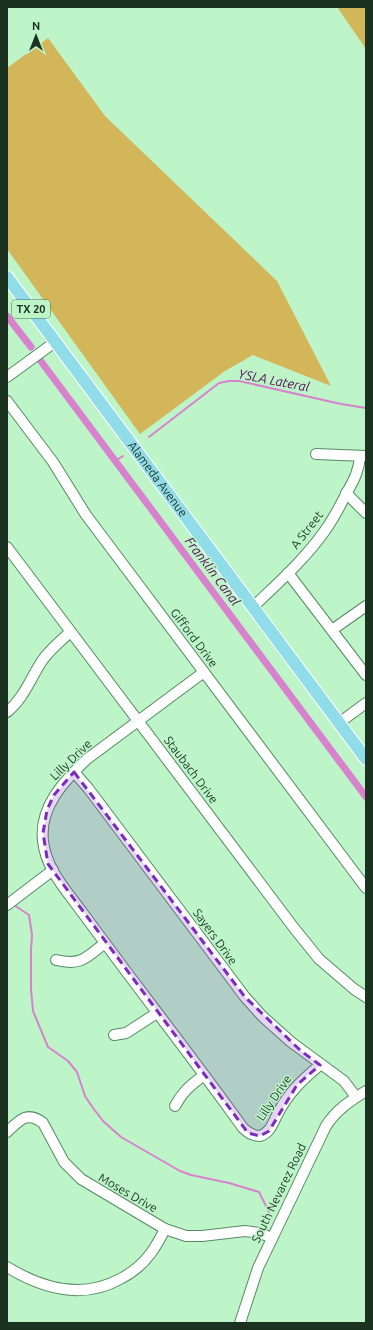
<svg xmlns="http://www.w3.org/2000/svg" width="373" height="1330" viewBox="0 0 373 1330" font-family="Ubuntu,sans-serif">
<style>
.green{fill:#d3b55a}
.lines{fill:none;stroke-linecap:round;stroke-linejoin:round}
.stream{stroke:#d882ce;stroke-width:2}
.canal{stroke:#d882ce;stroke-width:7}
.minor-casing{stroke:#568a63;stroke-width:12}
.major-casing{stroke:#fff;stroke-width:14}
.minor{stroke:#fff;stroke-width:10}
.major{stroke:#91dce9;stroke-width:12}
.marked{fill:#7b2cbf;fill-opacity:0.2;stroke:#7b2cbf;stroke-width:3;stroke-dasharray:8 5;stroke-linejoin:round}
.labels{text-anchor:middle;stroke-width:3;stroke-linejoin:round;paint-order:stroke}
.shield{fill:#bdf5c9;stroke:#4c6c53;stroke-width:1}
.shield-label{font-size:11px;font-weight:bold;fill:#1c3221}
.street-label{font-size:12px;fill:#1c3221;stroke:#bdf5c9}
.water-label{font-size:13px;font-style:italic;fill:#590853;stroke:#bdf5c9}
</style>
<rect width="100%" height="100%" fill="#bdf5c9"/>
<g class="green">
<polygon points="337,7 366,7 366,49"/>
<polygon points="48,38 105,116 277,281 331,386 253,355 225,371 140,434 7,249 7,68"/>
</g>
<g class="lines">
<g class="stream">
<polyline points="149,437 219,383 229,381 239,381 341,404 366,408"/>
<polyline points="115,461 123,456"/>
<polyline points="14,905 29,915 32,935 31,950 31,989 33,1011 48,1047 68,1061 77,1072 85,1096 93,1108 103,1121 121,1137 180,1171 191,1175 229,1183 259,1192 269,1212"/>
</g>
<g class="canal">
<polyline points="7,316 31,347"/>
<polyline points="40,360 366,797"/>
</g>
<g class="minor-casing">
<g id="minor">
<polyline points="7,377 55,342"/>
<polyline points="7,401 53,462 86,515 366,888"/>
<polyline points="316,454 366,456"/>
<polyline points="346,493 366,513"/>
<polyline points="7,547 294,928 319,959 354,989 366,997"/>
<polyline points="288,573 366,675"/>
<path d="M253 607C277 584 304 560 324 532 332 521 338 510 344 498 352 483 359 473 360 456"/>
<polyline points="332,630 366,606"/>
<path d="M204 672 87 759C64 781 39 807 43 841 46 869 66 890 82 912 96 931 111 951 125 970 165 1023 205 1075 243 1128 248 1133 253 1136 260 1136 270 1133 273 1123 277 1115 288 1093 302 1080 320 1065"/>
<path d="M7 712C24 698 30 679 42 661 49 650 61 641 70 632"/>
<polyline points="339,723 366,703"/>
<polyline points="74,772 88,788 245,997 262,1016 291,1042 344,1081 356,1097"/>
<polyline points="7,905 53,870"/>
<path d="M56 960C81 966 86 958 105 943"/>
<polyline points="114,1035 126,1033 157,1013"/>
<path d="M175 1106C184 1090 190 1086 204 1075"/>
<path d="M7 1132C19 1121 27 1110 43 1123L64 1162 81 1179 165 1229 186 1236H202L245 1231 260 1233 272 1238"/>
<path d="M7 1267C43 1289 82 1300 120 1279 132 1273 143 1264 151 1253 156 1246 161 1237 165 1229"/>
<path d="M240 1323 258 1268 326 1126C336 1110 350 1101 366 1091"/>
</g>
</g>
<g class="major-casing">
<g id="major">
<path id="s1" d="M7 277 366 759"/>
</g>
</g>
<use href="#minor" class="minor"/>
<use href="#major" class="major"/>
</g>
<path class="marked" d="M74 772 245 997 301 1051 320 1065 297 1085 269 1131 260 1136 248 1133 48 864 43 833 47 810 54 795Z"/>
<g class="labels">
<rect class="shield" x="12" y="300" width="38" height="18" rx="3"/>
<g class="shield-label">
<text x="31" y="313">TX 20</text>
</g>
<g class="street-label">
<text dy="4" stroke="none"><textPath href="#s1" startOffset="252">Alameda Avenue</textPath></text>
<text transform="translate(307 530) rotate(-52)" y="4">A Street</text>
<text transform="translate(194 638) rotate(53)" y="4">Gifford Drive</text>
<text transform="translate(71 760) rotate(-44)" y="4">Lilly Drive</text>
<text transform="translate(191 770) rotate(53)" y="4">Staubach Drive</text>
<text transform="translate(215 937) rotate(54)" y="4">Sayers Drive</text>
<text transform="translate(274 1098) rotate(-56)" y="4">Lilly Drive</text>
<text transform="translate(128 1193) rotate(30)" y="4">Moses Drive</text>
<text transform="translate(279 1193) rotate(-64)" y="4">South Nevarez Road</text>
</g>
<g class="water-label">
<text transform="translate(274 380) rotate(11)" y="5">YSLA Lateral</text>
<text transform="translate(213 571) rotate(53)" y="5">Franklin Canal</text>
</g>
</g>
<rect width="373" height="1330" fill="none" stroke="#1c3221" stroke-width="16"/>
<g transform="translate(36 36)" stroke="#bdf5c9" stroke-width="3" paint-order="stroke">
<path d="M0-3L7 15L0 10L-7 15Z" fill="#1c3221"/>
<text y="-6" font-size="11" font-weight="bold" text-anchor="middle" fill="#1c3221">N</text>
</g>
</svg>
